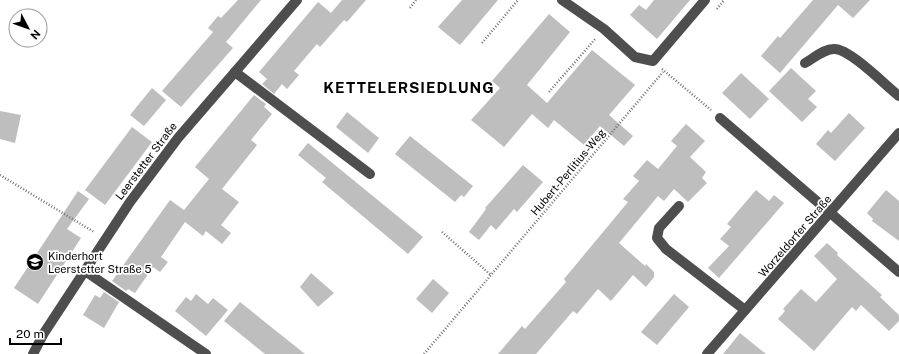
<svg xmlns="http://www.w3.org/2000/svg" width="899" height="354" viewBox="0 0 899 354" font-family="'Public Sans',sans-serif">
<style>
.building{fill:#bebebe}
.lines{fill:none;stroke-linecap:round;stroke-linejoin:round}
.path{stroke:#707070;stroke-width:2.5;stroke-dasharray:1 2;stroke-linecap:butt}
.minor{stroke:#4e4e4e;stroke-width:10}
.labels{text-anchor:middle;stroke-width:3.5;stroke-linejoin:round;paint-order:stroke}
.street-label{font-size:11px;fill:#000;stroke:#fff}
.poi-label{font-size:11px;fill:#000;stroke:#fff;text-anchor:start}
.district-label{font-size:15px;font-weight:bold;letter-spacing:1px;fill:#000;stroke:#fff}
</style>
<rect width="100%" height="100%" fill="#fff"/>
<g class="building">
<polygon points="238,0 261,0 226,42 233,48 181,107 162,91 213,32 208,28 218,16 221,18"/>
<polygon points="342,0 366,0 347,22 344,20 320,47 317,44 294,71 299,75 287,89 282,84 274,94 262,84 267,79 259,72 318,2 331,13"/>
<polygon points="462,0 498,0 460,45 438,27"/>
<polygon points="654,0 690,0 657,39 630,15 639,5 646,10"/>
<polygon points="813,0 870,0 853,18 838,5 780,73 761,56 778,36 780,38"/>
<polygon points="549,14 570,32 527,85 547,103 592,50 635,85 609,115 633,136 624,146 600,126 584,145 554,120 548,128 532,114 504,147 471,120 500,88 492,81"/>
<polygon points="791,68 816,91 808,99 817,107 802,122 769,91"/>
<polygon points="741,73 769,99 750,119 722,93"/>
<polygon points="152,88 166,100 144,126 130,115"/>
<polygon points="254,95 266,104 264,107 272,114 251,140 257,145 222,189 239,202 221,225 231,233 222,244 206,231 203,236 185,222 161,257 168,262 160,272 153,267 135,293 128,289 126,291 112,281 170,200 184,210 209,179 195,167"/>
<polygon points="0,111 21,115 15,143 0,139"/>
<polygon points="347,112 379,138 368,153 336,127"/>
<polygon points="849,113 865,128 835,161 816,144 828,130 831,133"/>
<polygon points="686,124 705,141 690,157 706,172 702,178 707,183 688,202 674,189 664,201 658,196 619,243 645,266 646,264 654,272 654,277 646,287 633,275 611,301 598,289 577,314 573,311 536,354 498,354 522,326 525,329 566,282 564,279 628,202 623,199 639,181 633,176 647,160 658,169 677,146 671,141"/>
<polygon points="132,127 152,142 105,205 85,190"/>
<polygon points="410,136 473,186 464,197 461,195 455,202 395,154"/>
<polygon points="308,143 423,237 408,254 322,182 326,178 298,155"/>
<polygon points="523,165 543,182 517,212 514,209 496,230 491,225 479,240 469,232 486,209 485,208"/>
<polygon points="756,190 769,201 774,195 784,203 719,278 708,268 729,246 720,239 731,227 727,224"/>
<polygon points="886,190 899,201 899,241 872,221 873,219 867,213"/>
<polygon points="78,191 89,199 67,229 81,238 38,304 14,288"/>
<polygon points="827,243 838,253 837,255 882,295 880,297 899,315 899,321 889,331 861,305 856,311 852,307 814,351 778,319 785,311 783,309 801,289 816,302 837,279 814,256"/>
<polygon points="311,273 334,293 318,307 300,287"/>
<polygon points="433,279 449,293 432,313 416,299"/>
<polygon points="104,292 119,302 104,328 83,315 95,295 100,298"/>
<polygon points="196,294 208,304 213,298 228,310 206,336 175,311 186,297 191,301"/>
<polygon points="674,294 689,307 657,345 641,332"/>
<polygon points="240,302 305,354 265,354 224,321"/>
<polygon points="740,333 766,354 723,354"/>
</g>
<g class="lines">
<g class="path">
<polyline points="410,8 416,0"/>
<polyline points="717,9 724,0"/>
<polyline points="482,43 518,0"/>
<polyline points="662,69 711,110"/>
<polyline points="549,92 596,38"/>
<polyline points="0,175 94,232"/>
<polyline points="442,232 491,275"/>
<polyline points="424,354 663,72"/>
</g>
<g class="minor">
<polyline points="562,0 604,29 635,57 653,61 705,0"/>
<path d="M805 63C814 58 825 48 835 49 851 50 885 85 899 96"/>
<polyline points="235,72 370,174"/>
<polyline points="720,118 899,272"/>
<polyline points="679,206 659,228 657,238 666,249 745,310"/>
<polyline points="85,271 206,354"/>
<polyline points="33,354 44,333 130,202 178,138 297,0"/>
<polyline points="707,354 899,133"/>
</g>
</g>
<defs>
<g id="school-disc" transform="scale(0.9)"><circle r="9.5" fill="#000" stroke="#fff"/><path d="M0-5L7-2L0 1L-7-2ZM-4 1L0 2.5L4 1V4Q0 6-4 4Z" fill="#fff"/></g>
</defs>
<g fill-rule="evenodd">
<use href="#school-disc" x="35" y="262"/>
</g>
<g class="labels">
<g class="street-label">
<text transform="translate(146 161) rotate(-53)" y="4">Leerstetter Straße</text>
<text transform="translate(568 172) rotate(-50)" y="4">Hubert-Perlitius-Weg</text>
<text transform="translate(795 236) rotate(-49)" y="4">Worzeldorfer Straße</text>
</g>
<g class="poi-label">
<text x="48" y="260">Kinderhort<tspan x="48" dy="13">Leerstetter Straße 5</tspan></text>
</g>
<g class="district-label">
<text x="409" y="93">KETTELERSIEDLUNG</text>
</g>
</g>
<g transform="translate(28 28) rotate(131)"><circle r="19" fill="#ffffff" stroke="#999999"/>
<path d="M0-3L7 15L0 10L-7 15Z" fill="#000000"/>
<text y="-6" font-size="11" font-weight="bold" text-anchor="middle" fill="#000000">N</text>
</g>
<path d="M10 338v6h51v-6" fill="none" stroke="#000000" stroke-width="2"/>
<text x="16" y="338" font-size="12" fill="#000000" stroke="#ffffff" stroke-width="3" paint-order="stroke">20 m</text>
</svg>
